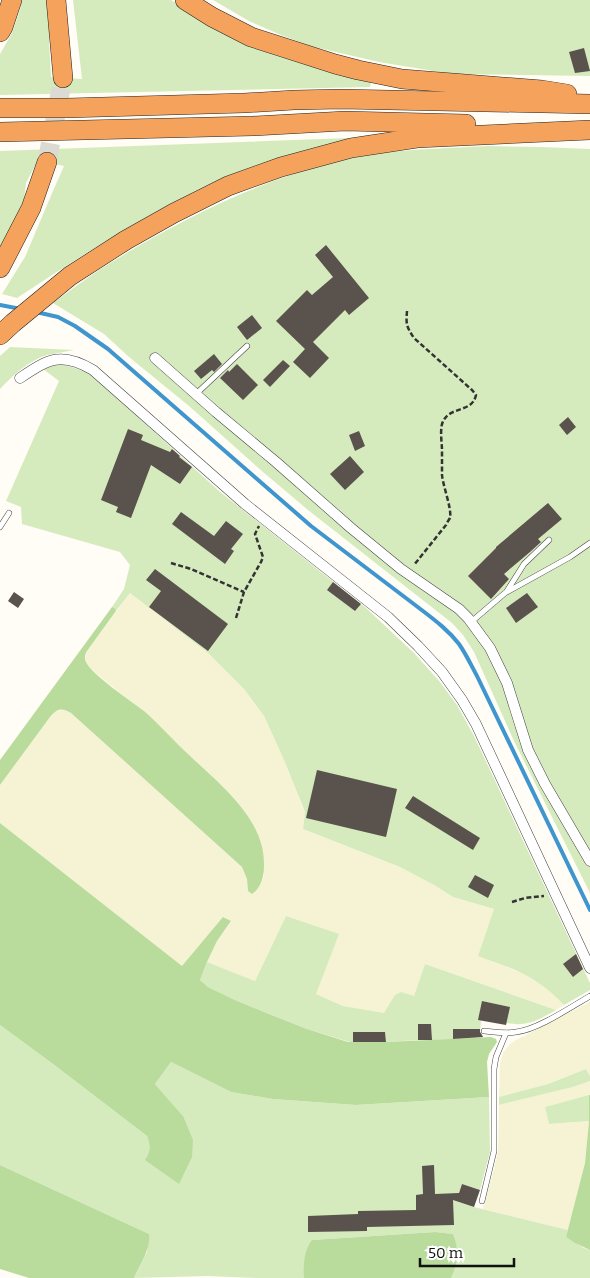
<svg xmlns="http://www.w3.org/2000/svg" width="590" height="1278" viewBox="0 0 590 1278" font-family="Bitter,serif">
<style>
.farmland{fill:#f6f3d4}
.green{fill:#d5ebbd}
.forest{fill:#b9dc9c}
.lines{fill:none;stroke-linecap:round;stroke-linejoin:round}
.stream{stroke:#3f96cf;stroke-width:4}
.building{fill:#5a524d}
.motorway-tunnel{stroke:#dbdad3;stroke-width:19;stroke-dasharray:19 9;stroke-linecap:butt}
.service-casing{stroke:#444;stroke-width:6}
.minor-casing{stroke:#444;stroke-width:11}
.motorway-casing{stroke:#222;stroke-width:20}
.path{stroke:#333;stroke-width:2.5;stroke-dasharray:5 2.5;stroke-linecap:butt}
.service{stroke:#fff;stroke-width:5}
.minor{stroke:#fff;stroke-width:10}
.motorway{stroke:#f5a25d;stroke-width:19}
</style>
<rect width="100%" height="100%" fill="#fffdf5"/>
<g class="farmland">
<polygon points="130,593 208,653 244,689 264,716 284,760 305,813 303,829 400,867 434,885 453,897 494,909 507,967 524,974 539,983 550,991 564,1005 556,1010 425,964 414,996 389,1006 384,1014 343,1006 316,994 286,916 255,981 207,962 217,941 231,922 224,917 183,967 0,823 0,785 50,717 55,712 60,710 64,709 71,713 242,867 247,879 248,891 261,884 264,875 239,804 145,713 109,684 91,669 86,662 85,657 87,651"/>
<polygon points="590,1002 590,1076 586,1069 548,1084 499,1097 500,1064 503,1053 509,1045 516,1040"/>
<polygon points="590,1081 590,1095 545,1107 549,1124 589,1121 585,1163 568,1230 483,1209 494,1169 498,1151 499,1105 573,1087"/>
</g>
<g class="green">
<polygon points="22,0 48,0 49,6 49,42 51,77 82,79 73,0 171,0 217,29 274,55 318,68 371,82 370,87 0,95 0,54 12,33 20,10"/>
<polygon points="213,0 590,0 590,76 452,74 379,62 310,46 281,35 249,21"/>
<path d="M348 138 347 141C309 151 271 160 234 174 206 184 178 200 152 214 106 240 61 269 17 298L2 294 25 257 53 191 64 166 38 160 26 183 24 199 7 237 0 250V151Z"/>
<path d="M488 146 541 147 590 149V893L514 741 474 652 463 635 452 623 308 510 263 472 189 406 129 357 104 334 53 303C68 292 83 281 99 270 172 224 250 184 333 162 383 149 437 149 488 146Z"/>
<path d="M10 347 74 350C65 352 56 353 47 355 28 361 13 375 0 389V356Z"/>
<path d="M55 364C70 365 79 369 93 376L219 491 365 607 414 653 440 682 457 705 474 736 590 983V990L564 1005C556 997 549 990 540 984 522 970 499 964 478 956L494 909 453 897 434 885 400 867 303 829 305 812 284 760 264 716 244 689 208 653 130 593 116 611 115 608 112 607 124 589 130 565 120 552 22 524 21 507 6 501 59 381 43 369Z"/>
<path d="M286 916 339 934 316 994 343 1006 384 1013 395 995 401 992 414 996 425 964 556 1010C538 1020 528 1027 506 1023L509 1007 482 1001 480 1037 472 1038 471 1029H453V1039L432 1040 431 1024H419L418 1040 386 1042 385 1032H354L353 1043 307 1029 269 1014 235 1000 208 987 200 980 207 962 255 981Z"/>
<path d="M0 1025 53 1064 147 1136 151 1145 149 1155 183 1116 155 1084 171 1062 231 1092 273 1099 356 1105 489 1097 490 1152 480 1190 462 1184 456 1201 474 1207 568 1230 566 1237 584 1248 590 1250V1278H451C459 1262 459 1250 452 1234L435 1232 312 1240 304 1275V1278H256L207 1276 134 1278 147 1252 149 1234 0 1165Z"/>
<polygon points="586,1069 590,1076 590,1081 573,1087 499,1105 499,1097 548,1084"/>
<polygon points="589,1095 589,1121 549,1124 545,1107"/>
</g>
<g class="forest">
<path d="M112 607 115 608 116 611 87 651C85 654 84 658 86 662 92 675 131 701 144 711 159 724 173 740 188 754 219 784 264 817 264 864 264 876 262 887 252 894L248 891 247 879 242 867 71 713C61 707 57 709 50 717L0 785V760Z"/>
<path d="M0 823 182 966 223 917 231 921 217 941 207 962 200 980 208 987 235 1000 269 1014 307 1029 348 1042H386L491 1037 496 1039 497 1042 489 1054 487 1062 489 1097 356 1105 273 1099 231 1092 171 1062 155 1084 183 1116 193 1140 192 1157 179 1184 145 1160C151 1151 151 1146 147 1136L53 1064 0 1025Z"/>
<polygon points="589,1095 590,1095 590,1250 575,1243 566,1237 585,1163 589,1121"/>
<path d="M0 1165 149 1234C151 1249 140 1264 134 1278H29L0 1269Z"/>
<path d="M435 1232 453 1234C459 1250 459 1262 451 1278H304C303 1266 304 1250 312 1240Z"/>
</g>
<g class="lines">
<g class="stream">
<polyline points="0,305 21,309"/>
<path d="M36 312 58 317 75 326 108 349 311 526 423 611C436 621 449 631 459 644 466 654 471 665 477 676L590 910"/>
</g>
</g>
<g class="building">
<polygon points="584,48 590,71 575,73 569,52"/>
<polygon points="326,245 369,298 349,315 345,310 313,342 329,358 310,378 293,362 305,349 276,321 307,290 312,295 333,277 315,255"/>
<polygon points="252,315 262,328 247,340 237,327"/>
<polygon points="214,354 222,364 214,372 212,370 201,379 194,371"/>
<polygon points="283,360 290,366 270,387 263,380"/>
<polygon points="237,364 258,385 243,400 220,378 228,370 229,372"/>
<polygon points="568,417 576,427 567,435 559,425"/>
<polygon points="128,429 143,435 141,440 170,452 172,449 180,456 179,457 192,467 180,484 151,465 131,518 116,512 118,507 101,500"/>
<polygon points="359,431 365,446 355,451 349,435"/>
<polygon points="350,456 364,472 345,490 330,474"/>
<polygon points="548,503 562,519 538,539 541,542 530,552 504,574 509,579 491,599 468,576 496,548 496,547"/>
<polygon points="181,512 214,536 226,521 243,534 231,549 234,551 225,564 172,524"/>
<polygon points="155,569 228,624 208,651 149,607 161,591 146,580"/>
<polygon points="333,582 361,604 355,611 327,590"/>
<polygon points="14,592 24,599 18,608 8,601"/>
<polygon points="527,593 538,607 516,623 506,608"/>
<polygon points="317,770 397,789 386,837 306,818"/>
<polygon points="413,796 480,838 473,850 405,808"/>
<polygon points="475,875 494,885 488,898 468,887"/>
<polygon points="576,954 583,969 573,977 563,964"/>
<polygon points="482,1001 510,1007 506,1025 478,1020"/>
<polygon points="418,1024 431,1024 432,1040 418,1040"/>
<polygon points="453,1029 480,1029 480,1032 482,1035 483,1037 453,1039"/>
<polygon points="353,1032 385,1032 386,1042 353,1042"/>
<polygon points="434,1165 435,1194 459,1193 462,1184 480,1190 474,1207 453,1200 454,1225 367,1227 367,1231 308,1232 308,1216 358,1214 358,1211 416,1210 416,1195 423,1194 422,1166"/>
</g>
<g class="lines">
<polyline class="motorway-tunnel" points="47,162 63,78"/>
<g class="service-casing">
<g id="service">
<polyline points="196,394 247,346"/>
<polyline points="0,527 9,513"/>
<polyline points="507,591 524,564 549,540"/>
<polyline points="471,622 505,593 570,557 590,543"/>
<path d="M484 1031C495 1032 505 1034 516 1032 537 1030 571 1007 590 996"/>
<polyline points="482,1201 494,1151 494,1069 496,1057 506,1033"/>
</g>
</g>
<g class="minor-casing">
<g id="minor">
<polyline points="155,358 216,412 276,462 351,528 401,569 459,609 468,618 490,648 507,683 528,750 545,784 590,861"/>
<path d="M20 378C48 359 61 351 93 370L245 504 388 617 418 646 442 672 462 700 476 724 590 968"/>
</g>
</g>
<g class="motorway-casing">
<g id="motorway">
<polyline points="56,0 63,78"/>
<polyline points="185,0 212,17 251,37 335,64 358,70 402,79 542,90 567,94"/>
<polyline points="0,32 3,27 12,0"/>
<polyline points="0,108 67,108 244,103 294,100 341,99 590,104"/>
<polyline points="0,132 253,126 345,121 466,124"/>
<polyline points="0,268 31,208 47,162"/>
<polyline points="0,335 13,323 70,276 126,240 174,213 228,186 281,167 351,148 417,138 590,130"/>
</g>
</g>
<g class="path">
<path d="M407 311C406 324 406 326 414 338L472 390 476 395C472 414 448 405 442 424 440 433 442 443 442 451 442 459 442 467 442 475 443 486 452 509 450 518 450 518 446 524 446 525L414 565"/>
<polyline points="171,563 191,569 244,592"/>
<polyline points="236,618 244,592 261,562 263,557 255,534 259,526"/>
<polyline points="512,902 525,898 544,896"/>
</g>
<use href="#service" class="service"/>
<use href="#minor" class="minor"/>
<use href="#motorway" class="motorway"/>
</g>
<path d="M420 1258v8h94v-8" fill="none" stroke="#111111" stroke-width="2.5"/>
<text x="428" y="1258" font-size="15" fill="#111111" stroke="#ffffff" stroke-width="4" paint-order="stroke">50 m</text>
</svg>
